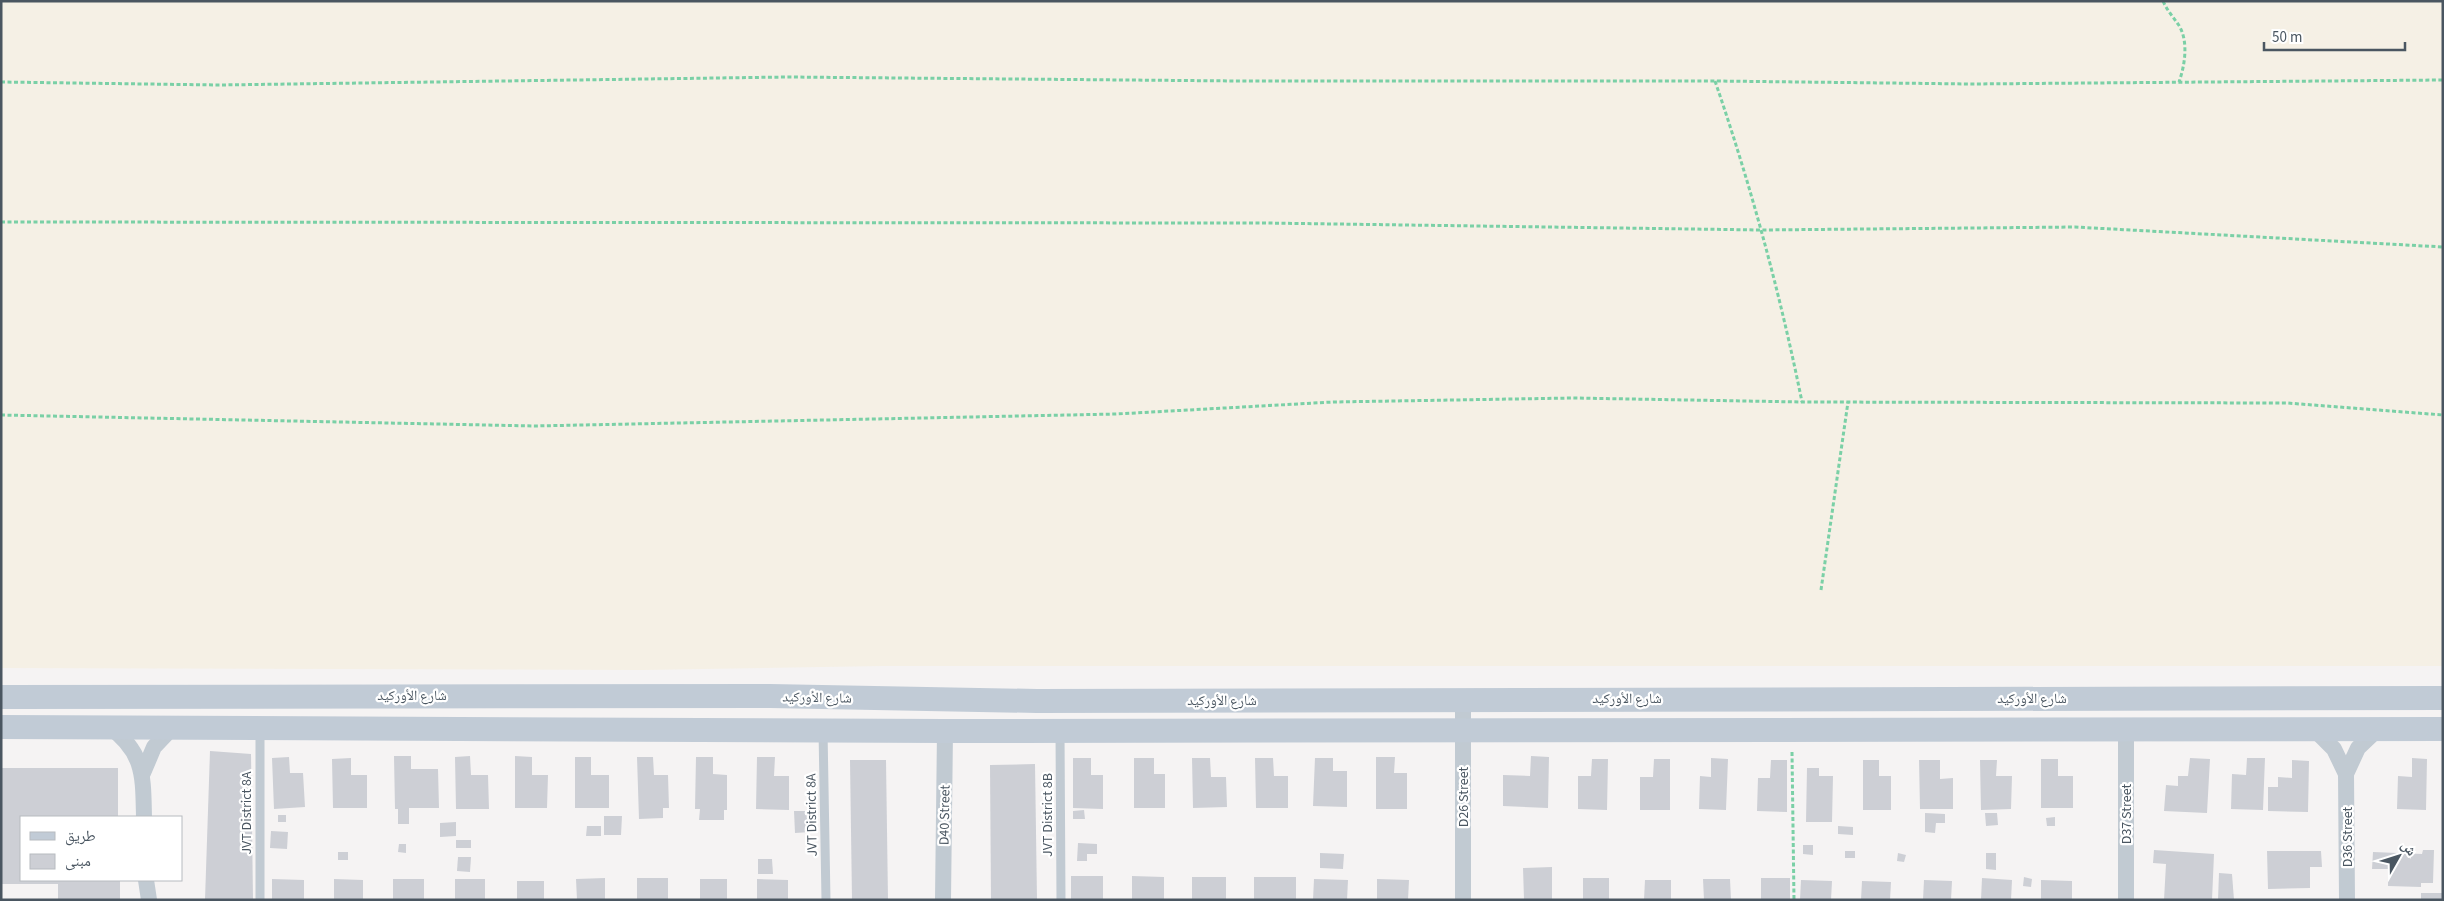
<svg xmlns="http://www.w3.org/2000/svg" width="2444" height="901" viewBox="0 0 2444 901" font-family="'Source Sans 3','Noto Naskh Arabic',sans-serif">
<style>
.sand{fill:#f5f0e5}
.building{fill:#cdcfd5}
.lines{fill:none;stroke-linecap:round;stroke-linejoin:round}
.path{stroke:#7ad0a6;stroke-width:3;stroke-dasharray:4 2.5;stroke-linecap:butt}
.lane{stroke:#c1cad2;stroke-width:9}
.street{stroke:#c1cad2;stroke-width:16}
.secondary{stroke:#c1cbd6;stroke-width:24}
.labels{text-anchor:middle;stroke-width:4.5;stroke-linejoin:round;paint-order:stroke}
.street-label{font-size:14px;fill:#4a5661;stroke:#fff}
</style>
<rect width="100%" height="100%" fill="#f5f3f3"/>
<polygon class="sand" points="1,1 2443,1 2443,666 883,666 642,670 1,668"/>
<g class="building">
<polygon points="210,751 251,754 253,900 205,900"/>
<polygon points="394,756 411,756 411,769 438,769 439,808 409,808 409,824 398,824 398,809 395,809"/>
<polygon points="470,756 471,775 488,775 489,809 456,809 455,757"/>
<polygon points="515,756 532,757 532,775 548,775 547,808 515,808"/>
<polygon points="1531,756 1549,757 1548,808 1503,806 1503,775 1530,776"/>
<polygon points="289,757 290,773 303,773 305,807 274,809 272,758"/>
<polygon points="575,757 591,757 591,775 609,775 609,808 575,808"/>
<polygon points="637,757 653,757 654,775 668,775 669,808 663,808 663,818 639,819"/>
<polygon points="696,757 713,757 713,774 727,775 727,810 724,810 724,820 699,820 700,809 695,809"/>
<polygon points="757,757 775,757 774,776 789,776 789,810 756,809"/>
<polygon points="1376,757 1395,757 1394,773 1407,773 1407,809 1376,809"/>
<polygon points="351,758 351,775 367,775 367,808 333,808 332,759"/>
<polygon points="1073,758 1091,758 1091,775 1103,775 1103,809 1073,808"/>
<polygon points="1134,758 1154,758 1154,774 1165,774 1165,808 1134,808"/>
<polygon points="1192,758 1210,758 1211,777 1226,777 1227,807 1193,808"/>
<polygon points="1255,758 1273,758 1274,776 1288,776 1288,808 1256,808"/>
<polygon points="1315,758 1333,758 1333,771 1347,771 1347,807 1313,806"/>
<polygon points="1711,758 1728,759 1726,810 1699,809 1700,776 1711,777"/>
<polygon points="2190,758 2210,759 2207,813 2164,811 2166,785 2178,786 2178,776 2188,776"/>
<polygon points="2247,758 2265,758 2263,810 2231,809 2232,774 2246,775"/>
<polygon points="2412,758 2427,759 2426,810 2397,809 2398,776 2412,777"/>
<polygon points="1592,759 1608,759 1607,810 1578,809 1578,776 1591,776"/>
<polygon points="1654,759 1670,759 1670,810 1640,810 1640,777 1653,777"/>
<polygon points="2041,759 2058,759 2058,776 2073,776 2073,808 2041,808"/>
<polygon points="850,760 886,760 888,900 852,900"/>
<polygon points="1771,760 1787,760 1787,812 1757,811 1758,778 1770,778"/>
<polygon points="1863,760 1879,760 1879,776 1891,776 1891,810 1863,810"/>
<polygon points="1919,760 1940,760 1940,779 1953,778 1953,809 1920,809"/>
<polygon points="1980,760 1997,760 1996,776 2012,776 2011,809 1981,810"/>
<polygon points="2292,760 2309,761 2308,812 2268,811 2268,787 2278,787 2278,777 2292,778"/>
<polygon points="1035,764 1037,900 991,900 990,765"/>
<polygon points="1,768 118,768 118,817 21,817 21,880 120,880 120,900 58,900 58,884 1,884"/>
<polygon points="1807,768 1819,768 1819,776 1833,776 1832,822 1806,822"/>
<polygon points="1084,810 1085,819 1073,819 1073,811"/>
<polygon points="794,811 809,811 810,832 795,833"/>
<polygon points="1925,813 1945,814 1945,823 1936,823 1935,833 1925,832"/>
<polygon points="1985,813 1997,813 1998,825 1986,826"/>
<rect x="278" y="815" width="8" height="7"/>
<polygon points="604,816 622,816 621,835 604,835"/>
<polygon points="2055,817 2055,826 2047,826 2046,818"/>
<polygon points="456,822 456,836 440,837 440,823"/>
<polygon points="587,826 601,826 601,836 586,836"/>
<polygon points="1838,826 1853,827 1853,835 1838,834"/>
<polygon points="271,831 288,832 287,849 270,848"/>
<rect x="456" y="840" width="15" height="8"/>
<polygon points="1078,843 1097,844 1097,854 1087,854 1087,861 1077,861"/>
<polygon points="399,844 406,844 406,853 398,852"/>
<polygon points="1803,845 1813,845 1813,855 1803,854"/>
<polygon points="2154,850 2214,854 2212,900 2164,900 2166,864 2153,863"/>
<polygon points="2423,850 2434,850 2433,883 2421,883 2421,887 2388,886 2388,869 2372,869 2373,852 2422,854"/>
<rect x="1845" y="851" width="10" height="7"/>
<polygon points="2267,851 2321,851 2322,867 2310,867 2310,888 2268,889"/>
<rect x="338" y="852" width="10" height="8"/>
<polygon points="1320,853 1344,854 1343,869 1320,868"/>
<polygon points="1898,853 1906,855 1904,862 1897,861"/>
<polygon points="1986,853 1996,853 1996,870 1986,869"/>
<polygon points="458,857 471,857 470,872 457,871"/>
<polygon points="758,859 772,859 773,874 758,874"/>
<polygon points="1552,867 1552,900 1524,900 1523,868"/>
<polygon points="2219,873 2232,874 2234,900 2218,900"/>
<rect x="1071" y="876" width="32" height="24"/>
<polygon points="1132,876 1164,877 1164,900 1132,900"/>
<rect x="1192" y="877" width="34" height="23"/>
<rect x="1254" y="877" width="42" height="23"/>
<polygon points="2024,877 2032,879 2031,887 2023,886"/>
<polygon points="605,878 605,900 577,900 576,879"/>
<rect x="637" y="878" width="31" height="22"/>
<rect x="1583" y="878" width="26" height="22"/>
<rect x="1761" y="878" width="29" height="22"/>
<polygon points="1982,878 2012,880 2011,900 1981,900"/>
<polygon points="272,879 304,880 304,900 272,900"/>
<polygon points="334,879 363,880 363,900 334,900"/>
<rect x="393" y="879" width="31" height="21"/>
<rect x="455" y="879" width="30" height="21"/>
<rect x="700" y="879" width="27" height="21"/>
<polygon points="757,879 788,880 788,900 757,900"/>
<polygon points="1314,879 1348,880 1347,900 1313,900"/>
<polygon points="1377,879 1409,880 1408,900 1377,900"/>
<polygon points="1703,879 1730,879 1731,900 1704,900"/>
<polygon points="1645,880 1671,880 1671,900 1644,900"/>
<polygon points="1801,880 1832,881 1831,900 1800,900"/>
<polygon points="1924,880 1952,881 1951,900 1923,900"/>
<polygon points="2041,880 2072,881 2072,900 2041,900"/>
<rect x="517" y="881" width="27" height="19"/>
<polygon points="1862,881 1891,882 1890,900 1861,900"/>
<rect x="2421" y="893" width="22" height="7"/>
</g>
<g class="lines">
<g class="path">
<path d="M2163 1C2167 10 2173 17 2178 24 2189 40 2185 65 2179 82"/>
<path d="M1715 81C1751 186 1780 293 1802 402"/>
<polyline points="1,82 219,85 788,77 1239,81 1715,81 1972,84 2443,80"/>
<polyline points="1,222 1264,223 1762,230 2075,227 2443,247"/>
<polyline points="1,415 534,426 1116,414 1333,402 1573,398 1802,402 2287,403 2443,415"/>
<polyline points="1821,590 1848,402"/>
<polyline points="1792,752 1794,900"/>
</g>
<g class="lane">
<polyline points="260,730 260,900"/>
<polyline points="823,730 826,900"/>
<polyline points="1060,731 1061,900"/>
</g>
<g class="street">
<polyline points="1463,698 1463,900"/>
<path d="M108 726C145 752 143 777 144 817"/>
<polyline points="2314,729 2334,749 2346,774"/>
<polyline points="143,773 154,747 173,727"/>
<polyline points="146,880 149,900"/>
<polyline points="943,900 945,731"/>
<polyline points="2126,900 2126,729"/>
<polyline points="2347,900 2346,774 2358,748 2378,729"/>
</g>
<g class="secondary">
<polyline points="1,697 770,696 1037,701 2443,698"/>
<polyline points="1,727 945,731 2443,729"/>
</g>
</g>
<g class="labels">
<g class="street-label">
<text x="412" y="700">شارع الأوركيد</text>
<text transform="translate(817 697) rotate(1)" y="5">شارع الأوركيد</text>
<text x="1627" y="703">شارع الأوركيد</text>
<text x="2032" y="703">شارع الأوركيد</text>
<text x="1222" y="705">شارع الأوركيد</text>
<text transform="translate(1463 797) rotate(-90)" y="5">D26 Street</text>
<text transform="translate(246 813) rotate(-90)" y="5">JVT District 8A</text>
<text transform="translate(2126 814) rotate(-90)" y="5">D37 Street</text>
<text transform="translate(811 815) rotate(-91)" y="5">JVT District 8A</text>
<text transform="translate(944 815) rotate(-89)" y="5">D40 Street</text>
<text transform="translate(1047 815) rotate(-90)" y="5">JVT District 8B</text>
<text transform="translate(2347 837) rotate(-90)" y="5">D36 Street</text>
</g>
</g>
<rect width="2444" height="901" fill="none" stroke="#4a5661" stroke-width="5"/>
<rect x="20" y="816" width="162" height="65" fill="#ffffff" stroke="#b7bbc0"/>
<rect x="30" y="832" width="25" height="8" fill="#c1cbd6" stroke="#b7bbc0"/>
<text x="65" y="841" font-size="15" fill="#4a5661">طريق</text>
<rect x="30" y="854" width="25" height="15" fill="#cdcfd5" stroke="#b7bbc0"/>
<text x="65" y="866" font-size="15" fill="#4a5661">مبنى</text>
<g transform="translate(2399 856) rotate(51)" stroke="#ffffff" stroke-width="4" paint-order="stroke">
<path d="M0-4L9 19L0 12L-9 19Z" fill="#4a5661"/>
<text y="-8" font-size="14" font-weight="bold" text-anchor="middle" fill="#4a5661">ش</text>
</g>
<path d="M2264 42v8h141v-8" fill="none" stroke="#4a5661" stroke-width="2.5"/>
<text x="2272" y="42" font-size="15" fill="#4a5661" stroke="#ffffff" stroke-width="4" paint-order="stroke">50 m</text>
</svg>
